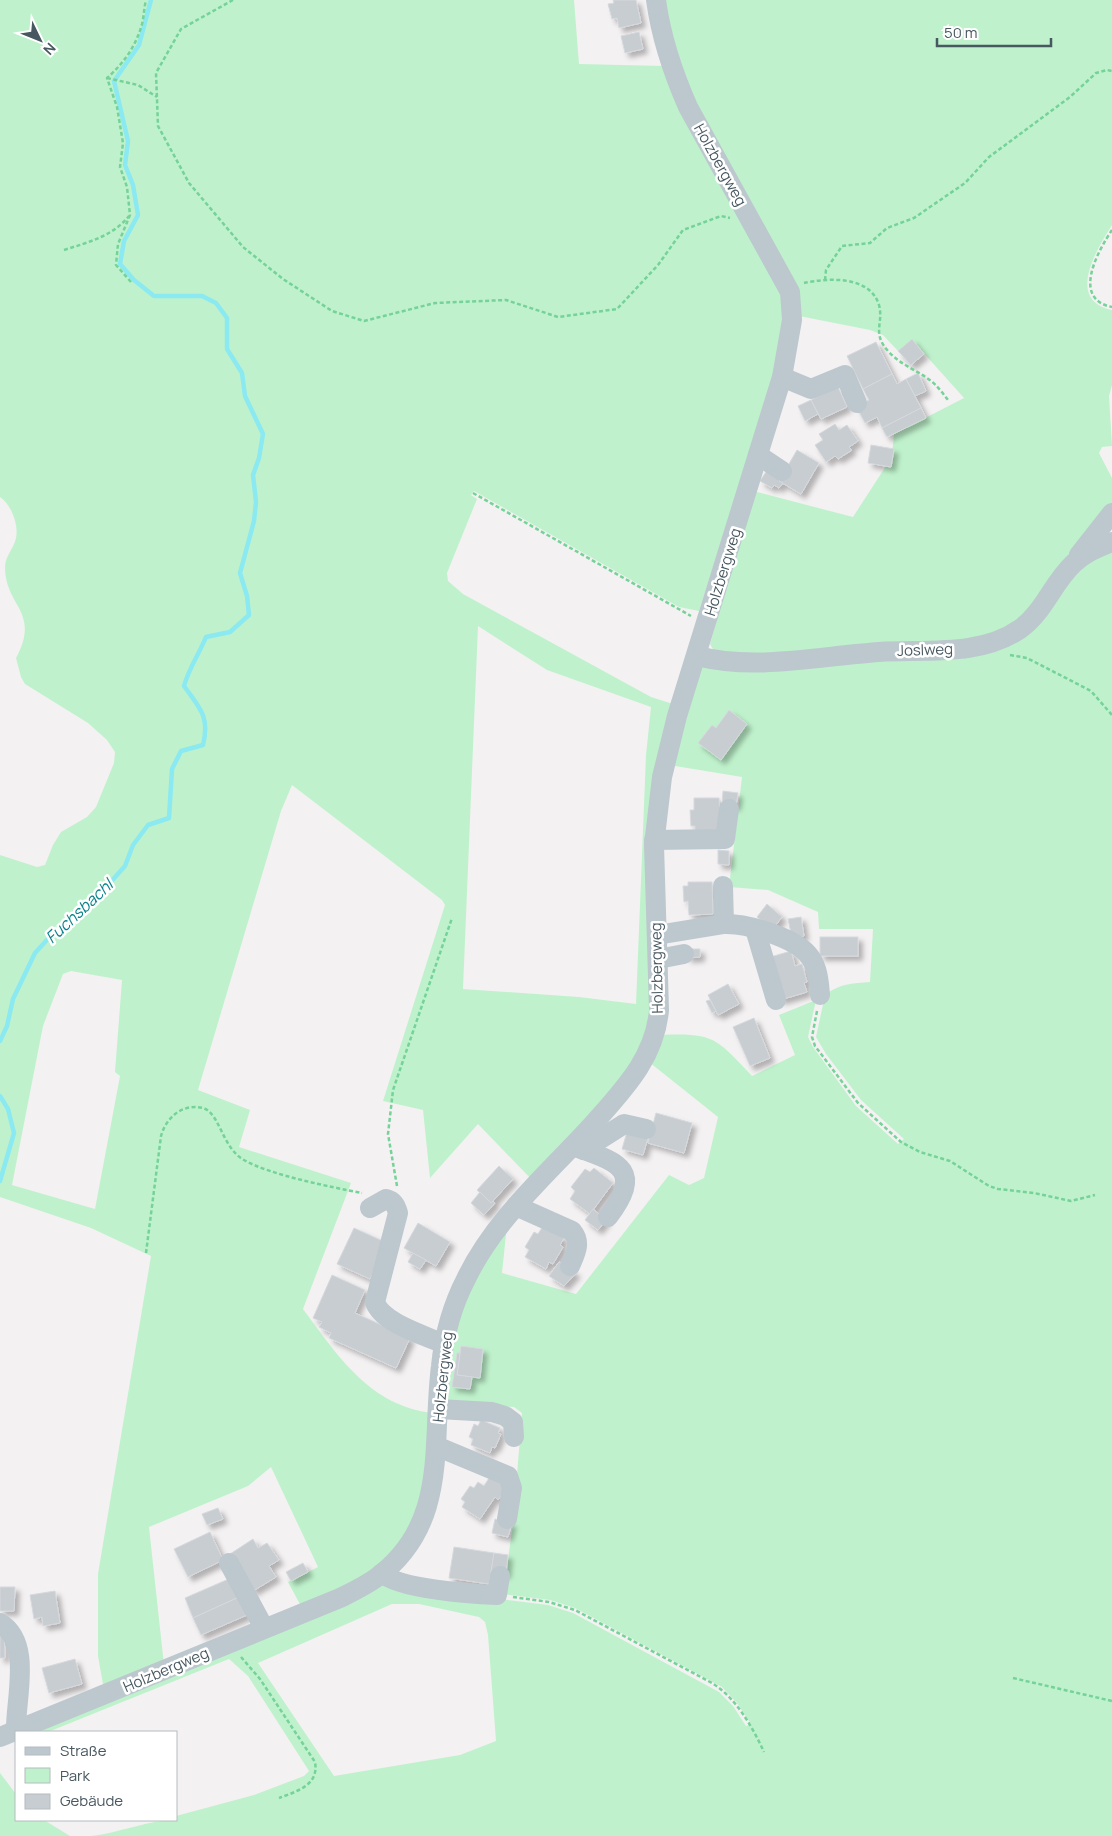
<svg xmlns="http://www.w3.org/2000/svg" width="1112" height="1836" viewBox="0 0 1112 1836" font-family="Manrope,sans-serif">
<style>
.green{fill:#bff2cc;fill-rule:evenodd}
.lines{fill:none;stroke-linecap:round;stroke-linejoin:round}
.stream{stroke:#8be9f1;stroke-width:4.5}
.building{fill:#c8cdd1;stroke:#d5d9dd;filter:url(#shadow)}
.path{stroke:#75d298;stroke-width:2.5;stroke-dasharray:4 2.5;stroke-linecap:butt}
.minor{stroke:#bcc8ce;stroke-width:20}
.labels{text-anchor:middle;stroke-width:5;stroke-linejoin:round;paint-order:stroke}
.street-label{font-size:15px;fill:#485860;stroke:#fff}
.water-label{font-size:16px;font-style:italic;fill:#09828c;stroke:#fff}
</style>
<defs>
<filter id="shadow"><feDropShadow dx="4.5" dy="4.5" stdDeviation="2.5" flood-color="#0004"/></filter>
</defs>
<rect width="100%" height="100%" fill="#f4f1f2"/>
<g class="green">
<path d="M0 0H574L579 64 666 66 787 305 786 337 699 611 679 607 474 491 471 495 477 499 447 573 448 581 463 594 651 697 670 703 676 702 673 714 654 994 642 1054 533 1181 478 1124 430 1178 423 1110 383 1101 445 905 442 900 292 785 281 811 198 1090 250 1110 239 1147 351 1183 303 1309C338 1356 370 1406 433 1413L422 1510 379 1570 302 1608 288 1582 318 1567 271 1467 248 1486 149 1527 164 1665 104 1690 98 1656V1574L151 1256 91 1228 0 1197V855L37 867 45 865 53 845 61 832 87 817 96 807 114 763 115 752 107 740 88 723 25 684 21 677 16 658C41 611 5 607 5 567 5 556 14 548 16 538 19 525 11 504 0 497ZM478 626 547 670 651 707 646 755 636 1004 579 997 463 989ZM71 971 122 980 115 1072 120 1076 95 1209 12 1185 43 1026 63 974Z"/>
<path d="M663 0H1112V225C1097 249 1065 300 1112 310V385L1109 396 1112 446 1102 447 1099 453 1112 478V509L1036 611 983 640 782 657 714 651 710 644 753 491 853 517 886 466H891L894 434 964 398 912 340 898 351 883 335 870 330 799 316 682 79Z"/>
<path d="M1112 549V1836H91C120 1833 147 1820 176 1820V1816L254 1795 304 1776 309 1771 248 1676 229 1659 48 1732H25L380 1584 548 1605 573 1613 719 1692 733 1706 746 1726 751 1724 737 1703 722 1687 575 1608 550 1600 503 1594 513 1524 522 1413 514 1407 443 1404 463 1296 507 1225 502 1273 576 1294 669 1175 689 1185 704 1178 718 1117 649 1062 660 1035C714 1033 715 1037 752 1076L795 1055 779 1015 816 1000 808 1037 813 1047 856 1106 898 1144 904 1139 861 1100 826 1054 816 1037 825 995C839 984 852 983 870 982L873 929H819L818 912 768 890 729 887 742 777 669 765 699 669 705 666 984 651 1072 571ZM392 1604H419L479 1617 485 1622 488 1635 496 1741 460 1755 334 1776 258 1663Z"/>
<polygon points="0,1773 16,1794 16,1820 44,1820 70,1836 0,1836"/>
</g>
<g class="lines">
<g class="stream">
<path d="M0 1041 7 1026 13 999 35 953 57 929 91 904 125 866 133 845 148 825 169 818 172 769 181 751 203 745C210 717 200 708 184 686 189 668 199 654 206 637L230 632 249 615 247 596 240 573 254 521 256 502 253 475 259 458 263 434 245 396 242 373 227 349V318L216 303 202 296H154L134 280 120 264 124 241 138 215 133 185 125 165 128 141 114 81 139 45 151 0"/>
<polyline points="0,1096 8,1109 14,1133 0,1181"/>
</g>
</g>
<g class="building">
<polygon points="613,0 636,0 641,23 619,28 617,18 612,19 608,4 614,3"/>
<polygon points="639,32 643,49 625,53 621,36"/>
<polygon points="912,339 924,354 911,365 898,351"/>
<polygon points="876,342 892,374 863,389 847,356"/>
<polygon points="918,373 926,391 915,396 906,379"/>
<polygon points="892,374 897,384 906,379 921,408 882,428 877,417 865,423 856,406 869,400 863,389"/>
<polygon points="838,387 847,407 821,419 811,400"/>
<polygon points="811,400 818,414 805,421 798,406"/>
<polygon points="921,408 926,418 887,437 882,428"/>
<polygon points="835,424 839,430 847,425 858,441 849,447 852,450 838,459 835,456 826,462 815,445 823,440 819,434"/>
<polygon points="871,445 894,449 891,467 868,463"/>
<polygon points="797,450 819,463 801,494 779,481"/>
<polygon points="768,469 781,478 779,481 783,483 779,488 774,485 772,488 760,481"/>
<polygon points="729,710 747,724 721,760 698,743 712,725 716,728"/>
<polygon points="723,791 738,793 736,806 722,805"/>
<polygon points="694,798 719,798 721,835 695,836 695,826 691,826 690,810 694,810"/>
<polygon points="718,850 729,851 729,865 718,864"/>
<polygon points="688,882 712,882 713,914 689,915 688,901 684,902 683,886 688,886"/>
<polygon points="767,904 782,917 772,930 757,917"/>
<polygon points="801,917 804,936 792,938 788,919"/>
<rect x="820" y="937" width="38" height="19"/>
<polygon points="687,949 700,949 700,957 687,958"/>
<polygon points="791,951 795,966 802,964 807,982 804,983 807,992 780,1000 767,958"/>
<polygon points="728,984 739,1004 718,1015 708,995"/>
<polygon points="710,1000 716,1011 712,1013 706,1001"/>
<polygon points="754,1018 770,1058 750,1066 733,1027"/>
<polygon points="656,1113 692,1123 684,1153 648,1143"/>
<polygon points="627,1132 648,1138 643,1155 622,1149"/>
<polygon points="499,1166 513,1179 491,1203 477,1190"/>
<polygon points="594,1168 613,1183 590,1214 570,1199 575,1191 571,1187 585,1169 590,1172"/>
<polygon points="480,1192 491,1203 493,1201 495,1203 484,1215 471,1203"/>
<polygon points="593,1209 606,1220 598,1230 585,1220"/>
<polygon points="418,1223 450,1242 436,1266 404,1248"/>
<polygon points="543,1226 564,1238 560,1245 563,1247 553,1264 549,1262 546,1269 525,1257 529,1250 525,1247 534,1232 538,1234"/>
<polygon points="354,1228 387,1243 370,1279 337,1264"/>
<polygon points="413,1253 426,1260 420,1269 408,1262"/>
<polygon points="559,1262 576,1273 564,1286 549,1276"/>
<polygon points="332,1275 365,1290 355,1313 410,1338 396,1368 329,1338 331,1333 319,1327 322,1322 313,1318"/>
<polygon points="461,1346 483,1349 480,1378 457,1375"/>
<polygon points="457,1353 460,1353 457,1375 472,1377 470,1389 452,1387"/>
<polygon points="481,1420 500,1428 498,1433 501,1434 495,1448 492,1447 490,1453 471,1445 473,1439 469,1437 474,1424 478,1426"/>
<polygon points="492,1473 509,1484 498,1500 495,1497 480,1519 462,1507 465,1502 461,1499 470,1486 474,1488 478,1482 484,1486"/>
<polygon points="218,1508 223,1519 207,1525 202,1514"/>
<polygon points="495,1519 512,1523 508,1537 492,1533"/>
<polygon points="210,1532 223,1560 188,1577 174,1549"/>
<polygon points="253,1539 258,1548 267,1543 279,1560 269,1566 276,1577 253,1591 230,1554"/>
<polygon points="454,1547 494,1553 489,1584 449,1578"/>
<polygon points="494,1553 508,1555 506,1574 491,1572"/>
<polygon points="303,1563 308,1572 291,1581 286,1572"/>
<polygon points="231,1578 239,1597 193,1618 185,1598"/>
<polygon points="0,1587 15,1587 14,1611 0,1611"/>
<polygon points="55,1591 60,1623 43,1626 42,1617 34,1619 30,1595"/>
<polygon points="239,1597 247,1615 201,1635 193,1618"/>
<polygon points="0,1634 4,1634 5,1658 0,1658"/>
<polygon points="75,1659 82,1684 49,1693 42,1668"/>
</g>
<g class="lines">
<g class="path">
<polyline points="233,0 181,29 156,73 158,126 189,183 243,247 283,279 332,311 364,321 435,303 506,300 558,317 617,309 658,265 683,230 721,216 730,218"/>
<polyline points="107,78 138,85 157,97"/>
<path d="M1112 230C1098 251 1071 299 1112 307"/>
<path d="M64 250C89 242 113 236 129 216"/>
<polyline points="825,280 826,270 842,246 870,243 887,228 914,218 965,183 989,157 1070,97 1096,73 1107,70 1112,71"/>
<path d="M131 282 116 265 118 244 130 215 127 187 120 167 123 143 117 107 107 78C124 63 136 46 142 24 144 16 144 8 146 0"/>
<path d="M804 283C827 278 870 275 879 305 884 324 871 333 889 352 900 364 914 369 927 378 936 384 942 392 948 400"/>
<polyline points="473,493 691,616"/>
<polyline points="1010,655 1027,658 1091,691 1112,715"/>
<polyline points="817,1011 812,1037 815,1046 858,1103 901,1142 920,1152 950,1161 989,1186 998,1189 1034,1193 1071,1201 1095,1195"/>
<polyline points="397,1186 388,1134 393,1090 452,918"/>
<path d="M146 1253 161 1136C166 1118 182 1103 203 1108 220 1113 222 1148 244 1160 270 1175 331 1187 362 1193"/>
<path d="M513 1597 549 1602 575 1610 712 1683C736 1698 752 1726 764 1752"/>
<path d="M241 1657 260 1679 315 1762C319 1785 298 1791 279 1798"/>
<polyline points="1013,1678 1112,1701"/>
</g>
<g class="minor">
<polyline points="782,377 811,389 845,375 857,403"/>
<polyline points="758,455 782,471"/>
<polyline points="1079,555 1112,513"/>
<path d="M697 656C756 671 820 656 879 652 925 649 980 657 1020 629 1044 612 1052 584 1073 564 1084 553 1097 548 1112 542"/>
<polyline points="654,840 725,839 729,809"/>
<path d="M724 924C746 923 797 938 810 957 818 968 819 982 820 995"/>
<polyline points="755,929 776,1000"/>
<polyline points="657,935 724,924 723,886"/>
<polyline points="658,959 684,954"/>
<path d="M573 1146C617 1162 645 1168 608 1217"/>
<polyline points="583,1150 624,1124 646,1129"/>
<path d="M516 1206 572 1231C582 1243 575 1254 570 1266"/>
<path d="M370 1208 386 1199C394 1201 396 1206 398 1213L375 1302C382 1323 424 1335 444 1344"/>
<polyline points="438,1409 492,1412 505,1416 513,1422 514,1437"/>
<polyline points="436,1446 508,1476 512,1488 507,1519"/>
<polyline points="229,1563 264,1628"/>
<path d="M382 1573C398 1589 472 1594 497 1595L500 1576"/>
<path d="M0 1623C33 1643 15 1700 16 1731"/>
<path d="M0 1737 340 1598C352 1592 365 1586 376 1578 450 1524 431 1444 441 1366 444 1336 452 1306 466 1279 495 1218 550 1172 595 1122 625 1088 655 1057 659 1010L654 845 662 777 677 716 782 377 792 320 790 292 688 107C673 73 661 37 656 0"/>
</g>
</g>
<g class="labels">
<g class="street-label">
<text transform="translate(720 165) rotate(61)" y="5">Holzbergweg</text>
<text transform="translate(723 572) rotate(-73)" y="5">Holzbergweg</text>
<text transform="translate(925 650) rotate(-2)" y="5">Joslweg</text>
<text transform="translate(657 968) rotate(-91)" y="5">Holzbergweg</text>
<text transform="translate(443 1377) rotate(-84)" y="5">Holzbergweg</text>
<text transform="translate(166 1670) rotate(-23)" y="5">Holzbergweg</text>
</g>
<g class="water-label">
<text transform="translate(79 911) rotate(-43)" y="6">Fuchsbachl</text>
</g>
</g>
<rect x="15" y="1731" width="162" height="90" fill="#ffffff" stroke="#b6bcbf"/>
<rect x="25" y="1747" width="25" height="8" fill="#bcc8ce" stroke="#b6bcbf"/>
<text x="60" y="1756" font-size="15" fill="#485860">Straße</text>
<rect x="25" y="1768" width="25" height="15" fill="#bff2cc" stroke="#b6bcbf"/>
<text x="60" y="1781" font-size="15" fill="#485860">Park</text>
<rect x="25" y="1794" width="25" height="15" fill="#c8cdd1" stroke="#b6bcbf"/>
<text x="60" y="1806" font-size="15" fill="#485860">Gebäude</text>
<g transform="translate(40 40) rotate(133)" stroke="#ffffff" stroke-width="4" paint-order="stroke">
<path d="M0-4L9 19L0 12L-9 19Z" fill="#485860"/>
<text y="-8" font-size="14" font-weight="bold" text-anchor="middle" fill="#485860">N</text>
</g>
<path d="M937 38v8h114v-8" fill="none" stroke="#485860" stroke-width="2.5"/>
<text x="944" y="38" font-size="15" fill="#485860" stroke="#ffffff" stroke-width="4" paint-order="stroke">50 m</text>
</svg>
